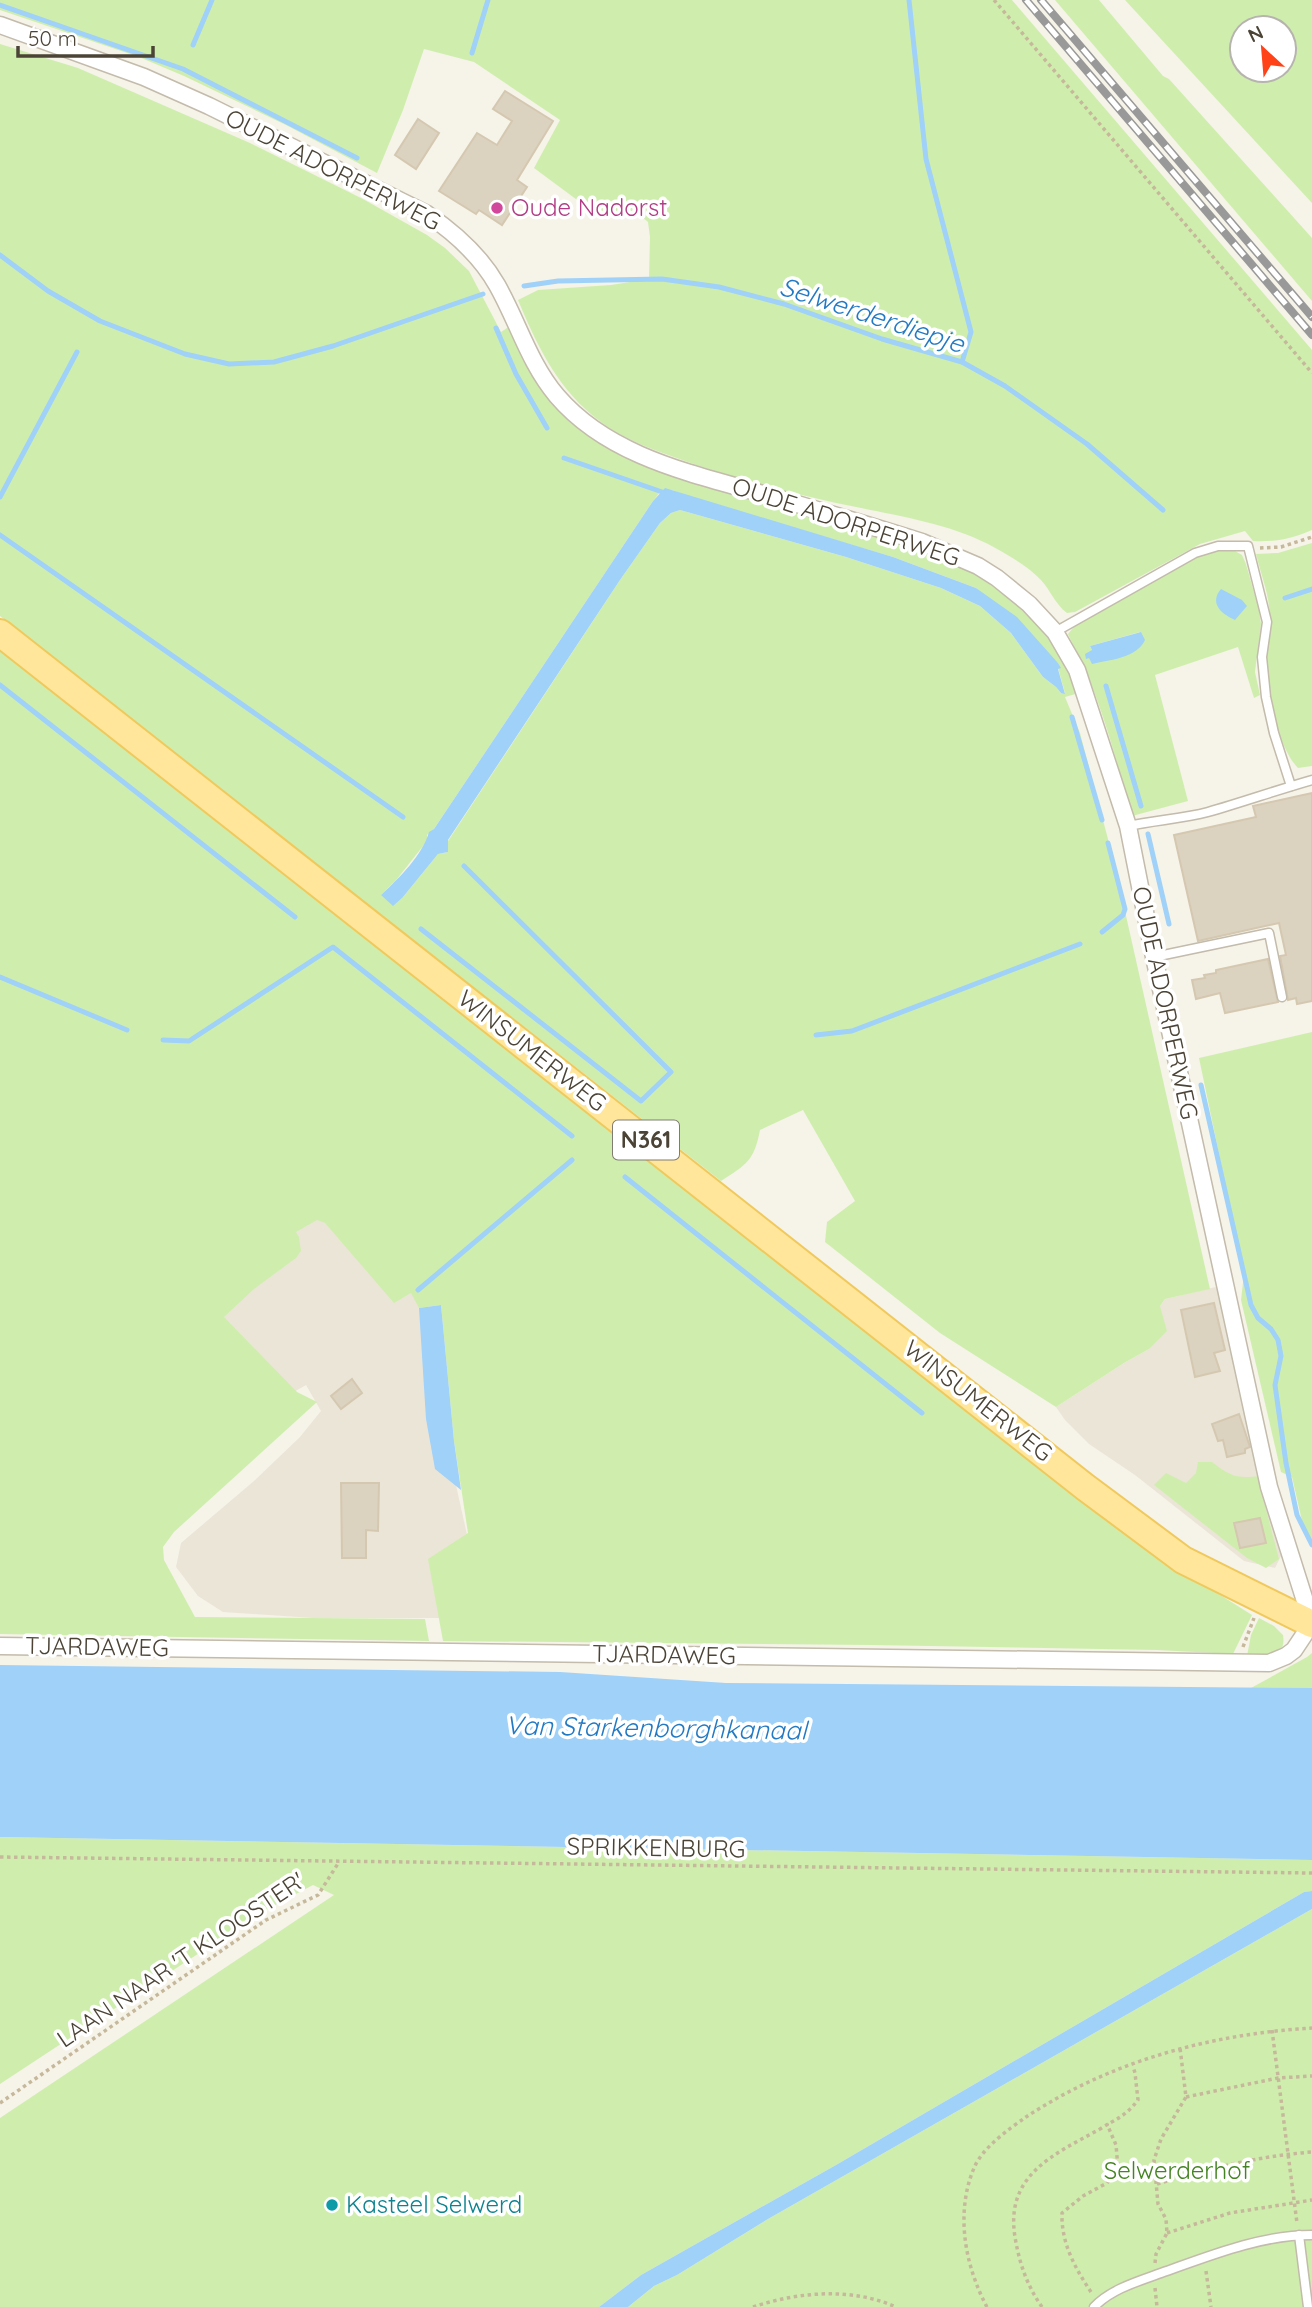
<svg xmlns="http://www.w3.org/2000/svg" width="1312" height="2307" viewBox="0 0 1312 2307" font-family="Quicksand,sans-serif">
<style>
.residential{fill:#ebe5d7}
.green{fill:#cfeeae;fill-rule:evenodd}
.water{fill:#a0d1f8}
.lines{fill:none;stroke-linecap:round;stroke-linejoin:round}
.stream{stroke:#a0d1f8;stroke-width:5}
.building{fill:#dcd2c0;stroke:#d5c8b0;stroke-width:2}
.lane-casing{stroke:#c3bbab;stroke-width:11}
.street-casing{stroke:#c3bbab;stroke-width:19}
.primary-casing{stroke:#f0c95d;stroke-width:30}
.path{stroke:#c6b89a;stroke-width:3.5;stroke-dasharray:3.5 3.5;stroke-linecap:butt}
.lane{stroke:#fff;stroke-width:8}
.street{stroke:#fff;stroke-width:16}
.primary{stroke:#ffe69a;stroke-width:26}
.rail-casing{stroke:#999;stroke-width:8}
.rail{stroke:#fff;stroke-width:5;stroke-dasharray:16;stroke-linecap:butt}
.hotel-dot{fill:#d1479c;stroke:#fff;stroke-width:2.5}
.culture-dot{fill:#0f9aa8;stroke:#fff;stroke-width:2.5}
.labels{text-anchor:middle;stroke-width:7;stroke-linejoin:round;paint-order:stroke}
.shield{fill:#fff;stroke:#817c72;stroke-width:2}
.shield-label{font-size:23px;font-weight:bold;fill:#4b4436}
.street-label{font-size:24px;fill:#4b4436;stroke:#fff}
.hotel-label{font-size:24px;fill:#b23c85;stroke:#fff;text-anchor:start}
.park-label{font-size:24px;fill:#448422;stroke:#fff}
.culture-label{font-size:24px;fill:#0d838f;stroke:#fff;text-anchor:start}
.water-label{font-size:26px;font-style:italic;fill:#237ac4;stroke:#fff}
</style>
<rect width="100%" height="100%" fill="#f6f3e9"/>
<g class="residential">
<polygon points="316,1218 328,1223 411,1292 419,1305 443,1427 470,1548 442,1618 313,1618 223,1612 198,1596 176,1567 181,1543 254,1481 300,1437 321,1411 306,1385 292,1393 203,1315 296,1231"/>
<polygon points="1220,1286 1283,1552 1275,1568 1244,1561 1135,1475 1089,1444 1065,1420 1056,1407 1124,1363 1149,1349 1160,1306 1165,1299"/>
</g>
<g class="green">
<path d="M0 0H1012L1312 350V530C1292 539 1275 542 1253 541L1245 531 1200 544 1075 612 1067 613C1055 604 1051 591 1041 580 1027 565 1006 554 988 544 948 524 904 517 861 508 797 495 733 479 671 456 643 446 615 435 592 415 555 384 536 343 518 300L538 290 611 285 649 279 650 237 648 222 642 217 592 211 534 168 560 120 474 62 424 49 403 110 377 173 286 125 184 76 139 57 0 10Z"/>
<polygon points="1055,0 1099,0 1163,76 1169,79 1312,238 1312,301"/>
<path d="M1125 0H1312V203ZM1242 28H1284V70H1242Z"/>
<path d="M0 44 78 68 250 143 363 199 427 235 445 248 469 271 501 332 510 326 562 410 726 490 925 550 980 573 1026 610 1053 642 1064 659 1079 693 1065 697 1080 733 1113 858 1210 1289 1165 1299 1160 1306 1167 1331 1149 1349 1124 1363 1056 1407 940 1333 825 1242 827 1222 855 1201 803 1110 760 1130C754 1161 747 1164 721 1181L0 616ZM672 490 690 497 893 557 976 588 1058 663 1060 668H1058L1065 693H1061L1056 687 1043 677 1011 633 980 606 941 588 846 557 680 510 671 513 660 523 620 580 448 841V852L438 854 403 897 381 895 397 879 427 841V835L434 829 653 501 661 491Z"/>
<path d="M1312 543V766L1298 768C1277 746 1267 690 1267 660 1267 641 1272 628 1269 606 1267 589 1260 571 1256 554L1278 553Z"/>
<path d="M1233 550 1242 555 1246 564 1259 610 1261 624 1255 672 1260 695 1254 698 1238 647 1155 675 1188 801 1132 816C1118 766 1105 716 1085 669 1081 657 1073 646 1068 634L1077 623 1187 562 1211 551ZM1140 632 1090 661 1092 650 1090 646Z"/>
<polygon points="0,647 1179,1569 1252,1615 1233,1654 1157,1650 871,1645 443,1641 428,1559 468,1533 454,1441 441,1305 419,1308 411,1293 394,1303 325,1223 317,1220 296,1232 299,1237 301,1251 296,1258 254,1289 224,1317 297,1392 317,1402 174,1532 163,1547 164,1560 195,1617 425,1619 429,1641 0,1634"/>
<polygon points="1312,1032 1312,1546 1302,1521 1292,1477 1281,1472 1241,1300 1244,1274 1199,1058"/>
<path d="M1198 1462H1212C1230 1476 1237 1479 1259 1476L1263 1498 1279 1559 1266 1568 1247 1558 1154 1485 1166 1473 1186 1483 1196 1473Z"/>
<path d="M1259 1618 1274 1626 1283 1635C1287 1659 1265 1656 1247 1656L1251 1635Z"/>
<polygon points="1312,1653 1312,1688 1251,1688 1307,1657"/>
<polygon points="0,1837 1312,1860 1312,1891 1304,1892 836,2165 641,2275 599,2307 0,2307 0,2118 334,1895 313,1885 260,1913 0,2084"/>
<polygon points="1312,1909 1312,2307 628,2307 654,2286 677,2275 768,2219"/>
</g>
<g class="water">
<path d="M665 488 893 557 976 588 1017 617 1058 663 1061 668 1058 669 1065 694 1061 693 1056 687 1043 677 1011 633 980 606 941 588 846 557 680 510 671 513 660 523 620 580 448 840V852L438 854 403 897 393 906 381 895C399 878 422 856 429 832L434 829 653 501Z"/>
<path d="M1221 589 1242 600 1247 606 1235 620C1221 614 1209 603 1221 589Z"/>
<path d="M1141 632 1145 640C1137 658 1109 660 1092 664L1089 658 1086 659 1085 654 1092 650 1090 646Z"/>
<polygon points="441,1305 454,1441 461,1490 435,1469 426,1419 419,1308"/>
<polygon points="0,1665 560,1672 726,1683 1312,1688 1312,1860 0,1837"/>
<polygon points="1312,1891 1312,1909 768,2219 677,2275 654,2286 628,2307 599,2307 641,2275 836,2165 1304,1892"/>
</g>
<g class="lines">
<g class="stream">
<polyline points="909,0 926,159 971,332 962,362"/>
<polyline points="0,5 183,69 357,158"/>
<polyline points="193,45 212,0"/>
<polyline points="472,53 488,0"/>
<polyline points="0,255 48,291 100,321 185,354 229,364 274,362 333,346 483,294"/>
<polyline points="524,286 558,281 662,279 719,287 784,304 882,339 962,362 1005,386 1087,444 1163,510"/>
<polyline points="496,328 516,374 547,428"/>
<polyline points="564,458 668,494"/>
<polyline points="0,497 77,352"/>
<polyline points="0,535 403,817"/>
<polyline points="1285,598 1312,589"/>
<polyline points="0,685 295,917"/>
<polyline points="1106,686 1141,806"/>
<polyline points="1072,717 1102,820"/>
<polyline points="1148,834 1169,924"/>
<polyline points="421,929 641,1101 671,1072 464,866"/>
<polyline points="1102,932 1123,915 1125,909 1108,843"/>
<polyline points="0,977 127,1030"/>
<polyline points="816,1035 852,1031 1080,944"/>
<polyline points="163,1040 189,1041 333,947 572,1136"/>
<polyline points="1201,1085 1251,1305 1258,1318 1271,1329 1278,1340 1281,1356 1275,1385 1286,1463 1297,1515 1312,1545"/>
<polyline points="625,1177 922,1413"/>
<polyline points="418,1290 572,1160"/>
</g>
</g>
<g class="building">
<polygon points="505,91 553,121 517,180 527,187 502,225 479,210 476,214 439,191 477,133 497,145 512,121 493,109"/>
<polygon points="418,119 439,133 416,169 395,155"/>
<polygon points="1312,793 1312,1001 1297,1004 1296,998 1288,1000 1280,956 1286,955 1279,923 1198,941 1174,835 1256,817 1253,806"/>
<polygon points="1268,959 1278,1002 1225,1013 1220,993 1196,999 1192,980 1205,978 1204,975 1216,973 1216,970"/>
<polygon points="1214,1303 1225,1350 1214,1353 1220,1371 1195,1377 1181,1310"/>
<polygon points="352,1379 362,1393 341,1409 331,1396"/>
<polygon points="1239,1414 1250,1447 1245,1449 1245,1453 1227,1457 1223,1440 1218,1441 1212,1424"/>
<polygon points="341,1483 379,1483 378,1531 366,1530 366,1558 342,1558"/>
<polygon points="1260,1518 1266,1543 1240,1548 1234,1523"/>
</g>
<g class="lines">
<g class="lane-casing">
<g id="lane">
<polyline points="1055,632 1195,553 1218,546 1248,546 1267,622 1262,657 1266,697 1274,733 1291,786"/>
<path d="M1128 826C1155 820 1182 819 1208 812 1243 802 1277 790 1312 780"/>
<polyline points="1154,957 1269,933 1282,997"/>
<polyline points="1299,2235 1308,2307"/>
<path d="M1094 2307C1111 2289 1139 2281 1161 2273 1209 2256 1260 2235 1312 2235"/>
</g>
</g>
<g class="street-casing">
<path id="street" d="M0 25 144 77 209 106 427 214C455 233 480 255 497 285 518 322 529 363 557 396 610 458 695 474 770 496 821 511 871 526 922 542L978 566 997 578 1029 604 1055 632 1077 670 1128 826 1154 957 1269 1487 1305 1601 1308 1623 1304 1635 1294 1650 1286 1656 1269 1663 0 1646"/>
</g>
<g class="primary-casing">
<polyline id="primary" points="0,633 1085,1487 1183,1560 1312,1624"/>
</g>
<g class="path">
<polyline points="994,0 1312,373"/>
<polyline points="1260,548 1281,547 1312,537"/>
<polyline points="1243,1647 1254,1618"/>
<polyline points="0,1857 1312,1873"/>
<polyline points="1272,2030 1297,2223"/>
<polyline points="1186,2097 1278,2078 1312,2076"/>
<polyline points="0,2103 266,1920 318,1895 339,1862"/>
<path d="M1157 2184C1207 2169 1259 2156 1312 2152"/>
<polyline points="1167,2233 1230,2213 1312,2200"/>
<polyline points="1155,2263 1156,2254 1167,2233 1166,2219 1158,2204 1154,2160 1161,2139 1186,2097 1180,2048"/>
<polyline points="1206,2271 1211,2307"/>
<polyline points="1155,2288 1157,2307"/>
<path d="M1091 2292C1075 2268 1061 2243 1062 2213L1083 2196 1107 2183 1118 2168 1116 2145 1107 2124"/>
<path d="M753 2307C798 2292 851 2287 896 2307"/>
<path d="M987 2307C965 2266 955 2213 974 2168 982 2148 1009 2129 1026 2117 1111 2061 1211 2034 1312 2028"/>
<path d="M1042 2307C1027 2286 1019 2262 1015 2237 1005 2175 1053 2155 1100 2129 1117 2118 1125 2117 1138 2100L1135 2073 1133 2066"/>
</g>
<use href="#lane" class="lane"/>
<use href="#street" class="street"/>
<use href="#primary" class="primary"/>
<g class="rail-casing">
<g id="rail">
<polyline points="1026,0 1312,335"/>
<polyline points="1041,0 1312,317"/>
</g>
</g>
<use href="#rail" class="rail"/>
</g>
<circle class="hotel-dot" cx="497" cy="208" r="7"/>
<circle class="culture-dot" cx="332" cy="2205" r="7"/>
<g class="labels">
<rect class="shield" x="613" y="1120.5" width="66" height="39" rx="5"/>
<g class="shield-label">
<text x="646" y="1148">N361</text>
</g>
<g class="street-label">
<text transform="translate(333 170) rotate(27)" y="8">OUDE ADORPERWEG</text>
<text transform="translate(846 522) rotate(18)" y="8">OUDE ADORPERWEG</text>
<text transform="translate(1165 1003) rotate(78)" y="8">OUDE ADORPERWEG</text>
<text transform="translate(532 1051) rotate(38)" y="8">WINSUMERWEG</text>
<text transform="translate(978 1401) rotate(38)" y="8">WINSUMERWEG</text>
<text transform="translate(97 1647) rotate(1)" y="8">TJARDAWEG</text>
<text transform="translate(664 1655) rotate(1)" y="8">TJARDAWEG</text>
<text transform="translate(656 1848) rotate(1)" y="8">SPRIKKENBURG</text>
<text transform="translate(181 1960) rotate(-34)" y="8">LAAN NAAR 'T KLOOSTER'</text>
</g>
<g class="hotel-label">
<text x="511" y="216">Oude Nadorst</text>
</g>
<g class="park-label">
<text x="1177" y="2179">Selwerderhof</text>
</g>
<g class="culture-label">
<text x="346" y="2213">Kasteel Selwerd</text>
</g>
<g class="water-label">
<text transform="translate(872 315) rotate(18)" y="9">Selwerderdiepje</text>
<text transform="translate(656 1728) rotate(1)" y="9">Van Starkenborghkanaal</text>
</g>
</g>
<g transform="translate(1263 49) rotate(334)"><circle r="33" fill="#ffffff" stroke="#b7b4af" stroke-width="2"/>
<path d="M0-5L12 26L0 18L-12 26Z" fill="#ff4218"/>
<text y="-10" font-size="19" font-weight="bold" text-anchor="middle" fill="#4b4436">N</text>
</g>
<path d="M18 46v10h135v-10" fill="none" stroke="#4b4436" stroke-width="3.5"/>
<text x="28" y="46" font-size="21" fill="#4b4436" stroke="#ffffff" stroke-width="5" paint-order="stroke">50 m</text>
</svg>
